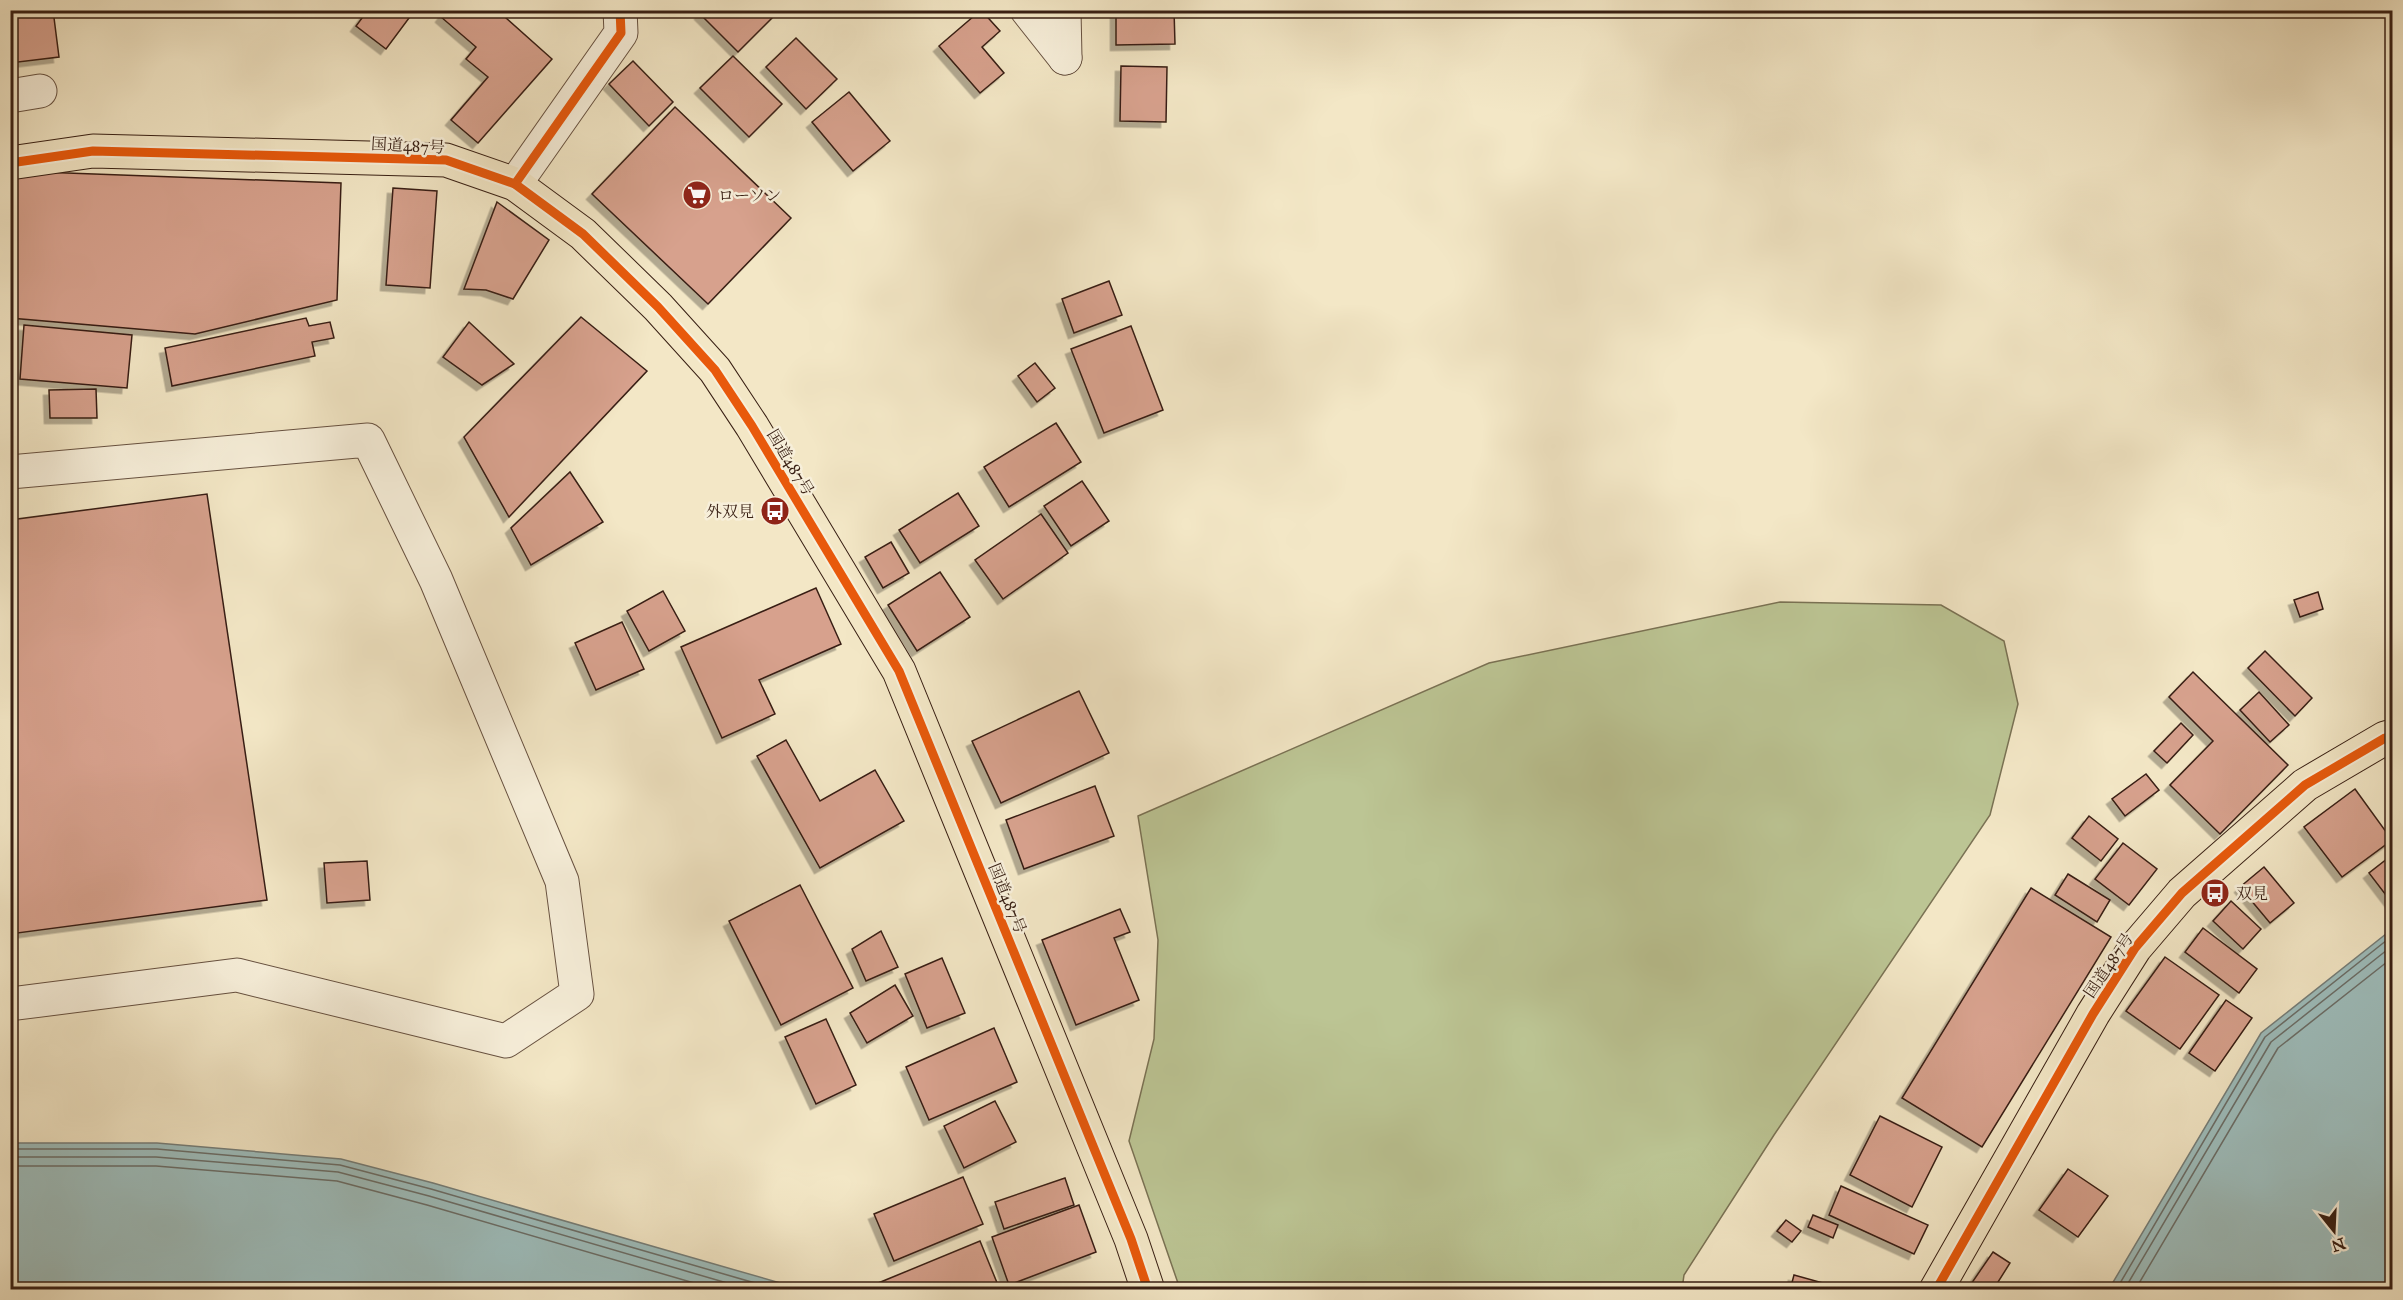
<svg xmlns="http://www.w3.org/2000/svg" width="2403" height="1300" viewBox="0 0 2403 1300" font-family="'IM FELL Great Primer','Noto Serif JP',serif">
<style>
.green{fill:#bcc594;stroke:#7a7254;stroke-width:1.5}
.water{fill:#9ebebd;stroke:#757e79;stroke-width:1.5}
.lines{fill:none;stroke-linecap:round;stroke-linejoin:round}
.shore{stroke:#6b6e68;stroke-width:1.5}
.building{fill:#d7a18d;stroke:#381f13;stroke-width:1.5;filter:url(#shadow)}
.minor-casing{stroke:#675140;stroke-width:35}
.highway-casing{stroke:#381f13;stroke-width:35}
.minor{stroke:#f7efda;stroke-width:33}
.highway{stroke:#f3e7c6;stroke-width:33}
.cycleway-casing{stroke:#f7efda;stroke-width:13}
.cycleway{stroke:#e8590c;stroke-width:9}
.labels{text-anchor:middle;stroke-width:5;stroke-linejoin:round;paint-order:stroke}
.street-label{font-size:16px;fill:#381f13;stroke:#f7efda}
.poi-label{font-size:16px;fill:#381f13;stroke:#f7efda;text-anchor:start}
</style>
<defs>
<filter id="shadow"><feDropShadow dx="-5.5" dy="5.5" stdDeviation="0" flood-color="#0004"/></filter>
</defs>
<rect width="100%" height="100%" fill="#f3e7c6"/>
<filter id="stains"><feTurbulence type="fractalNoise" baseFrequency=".00333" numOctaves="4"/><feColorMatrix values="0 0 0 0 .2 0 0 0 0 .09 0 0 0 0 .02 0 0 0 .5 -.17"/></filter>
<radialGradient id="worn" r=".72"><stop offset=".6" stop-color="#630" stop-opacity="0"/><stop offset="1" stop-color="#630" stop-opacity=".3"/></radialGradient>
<polygon class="green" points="1780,602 1941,605 2004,641 2018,704 1990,815 1774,1135 1684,1275 1682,1289 1180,1289 1129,1141 1154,1039 1158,940 1138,816 1489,663"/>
<g class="water">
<polygon points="2391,930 2392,1289 2109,1289 2261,1033"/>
<polygon points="11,1143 157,1143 341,1159 433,1183 801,1289 11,1289"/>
</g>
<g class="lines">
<g class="shore">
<polyline points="10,1149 157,1149 340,1165 431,1189 779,1290"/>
<polyline points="10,1157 156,1157 338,1172 429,1196 751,1290"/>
<polyline points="10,1166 156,1166 337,1181 427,1205 718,1290"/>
<polyline points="2116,1290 2265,1037 2392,936"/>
<polyline points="2124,1290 2271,1042 2392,946"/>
<polyline points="2135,1290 2278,1048 2392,958"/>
</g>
</g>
<g class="building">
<polygon points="10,10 53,10 59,57 10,63"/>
<polygon points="368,10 415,10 386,49 356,26"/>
<polygon points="446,10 497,10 552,59 478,143 451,120 488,77 466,59 476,47 441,17"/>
<polygon points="704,10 778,10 779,11 738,52 700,14"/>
<polygon points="981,10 1000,31 982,47 1004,73 980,93 939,46"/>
<polygon points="1116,10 1174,10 1175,44 1116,45"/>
<polygon points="796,38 837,79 806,109 766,67"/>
<polygon points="733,56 782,104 749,137 700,88"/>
<polygon points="633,61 673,102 649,126 609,84"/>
<polygon points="1121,66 1167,67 1166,122 1120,121"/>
<polygon points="849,92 890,141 853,171 812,122"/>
<polygon points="675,107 791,218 708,304 592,194"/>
<polygon points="13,171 341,183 337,300 195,334 10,318"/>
<polygon points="393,188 437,191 430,288 386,285"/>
<polygon points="497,202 549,240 513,299 486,290 464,289"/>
<polygon points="1109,281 1122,315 1074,333 1062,299"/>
<polygon points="581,317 647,371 509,517 464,437"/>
<polygon points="306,318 309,326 330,322 334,338 312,342 315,356 172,386 165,348"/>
<polygon points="469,322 514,364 482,385 443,357"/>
<polygon points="24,325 132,335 127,388 20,379"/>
<polygon points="1131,326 1163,410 1104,433 1071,349"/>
<polygon points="1035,363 1055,388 1037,402 1018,376"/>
<polygon points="96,389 97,418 50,418 49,390"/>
<polygon points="1056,423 1081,462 1009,507 984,467"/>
<polygon points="570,472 603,522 531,565 511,528"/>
<polygon points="1082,481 1109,521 1071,546 1044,506"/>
<polygon points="958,493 979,526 920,563 899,530"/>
<polygon points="207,494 267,900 10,934 10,520"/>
<polygon points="1041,514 1068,553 1003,599 975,560"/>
<polygon points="891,542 909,573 883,588 865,557"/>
<polygon points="940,572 970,617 917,651 888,605"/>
<polygon points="816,588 841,644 759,680 775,714 722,738 681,647"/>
<polygon points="663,591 685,631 649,651 627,611"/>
<polygon points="2318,592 2323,609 2300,617 2294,600"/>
<polygon points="622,622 644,669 596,690 575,643"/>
<polygon points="2265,651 2312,698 2295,716 2248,668"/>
<polygon points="2193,672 2288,765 2220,834 2170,785 2213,741 2169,697"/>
<polygon points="1079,691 1109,753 1001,803 972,741"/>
<polygon points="2259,692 2289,725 2270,742 2240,710"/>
<polygon points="2181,723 2193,735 2167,763 2154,751"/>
<polygon points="786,740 820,801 875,770 904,821 820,868 757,756"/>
<polygon points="2146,774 2159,790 2125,816 2112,799"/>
<polygon points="1095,786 1114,836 1024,869 1006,820"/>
<polygon points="2355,789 2392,840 2342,877 2304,827"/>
<polygon points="2089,816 2118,839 2101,861 2072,838"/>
<polygon points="2123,843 2157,869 2129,905 2095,879"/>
<polygon points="2392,855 2392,903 2369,873"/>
<polygon points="367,861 370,900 327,903 324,863"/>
<polygon points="2264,867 2294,903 2270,923 2240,887"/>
<polygon points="2068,874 2110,900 2097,922 2055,895"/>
<polygon points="800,885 853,988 781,1025 729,921"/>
<polygon points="2031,888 2111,937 1982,1147 1902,1098"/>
<polygon points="2231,901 2261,929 2243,949 2213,921"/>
<polygon points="1120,909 1130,932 1114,938 1139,1000 1076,1025 1042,940"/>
<polygon points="2203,928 2257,969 2239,993 2185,952"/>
<polygon points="881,931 898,967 866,981 852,949"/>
<polygon points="2165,957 2219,995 2180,1049 2126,1011"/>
<polygon points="942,958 965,1013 927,1028 905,974"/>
<polygon points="895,985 913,1016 867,1043 850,1013"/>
<polygon points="2226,1000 2252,1018 2215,1071 2189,1053"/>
<polygon points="826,1019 856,1085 816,1104 785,1037"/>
<polygon points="994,1028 1017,1082 929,1120 906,1067"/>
<polygon points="995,1101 1016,1142 964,1168 944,1126"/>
<polygon points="1880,1116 1942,1147 1912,1207 1850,1175"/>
<polygon points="2068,1169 2108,1196 2078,1237 2039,1210"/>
<polygon points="963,1177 983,1224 894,1261 874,1214"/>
<polygon points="1065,1178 1074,1205 1004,1229 995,1202"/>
<polygon points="1841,1186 1928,1225 1914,1254 1829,1215"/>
<polygon points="1079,1205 1096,1252 1009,1285 992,1237"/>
<polygon points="1813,1215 1838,1225 1833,1238 1808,1227"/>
<polygon points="1786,1220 1801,1231 1792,1242 1777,1231"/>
<polygon points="980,1241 1000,1290 873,1290 871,1286"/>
<polygon points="1993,1252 2010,1263 1993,1290 1979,1290 1971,1284"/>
<polygon points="1794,1275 1841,1288 1841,1290 1790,1290"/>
</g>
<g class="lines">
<g class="minor-casing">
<g id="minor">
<polyline points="1027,10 1065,58"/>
<polyline points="1064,10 1065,58"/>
<polyline points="10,96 40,91"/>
<polyline points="515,184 621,33 620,10"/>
<polyline points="10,472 368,440 436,580 562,881 577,994 506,1041 237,975 10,1004"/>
</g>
</g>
<g class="highway-casing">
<g id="highway">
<polyline points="10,163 93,151 446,160 515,184 583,234 658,307 715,370 752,426 899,671 1131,1239 1148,1290"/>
<polyline points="1936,1290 2093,1014 2135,948 2182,893 2305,785 2385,738 2392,736"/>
</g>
</g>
<use href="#minor" class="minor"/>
<use href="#highway" class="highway"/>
<g class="cycleway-casing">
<g id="cycleway">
<polyline points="10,163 93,151 446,160 515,184 583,234 658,307 715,370 752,426 899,671 1131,1239 1148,1290"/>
<polyline points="515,184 621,33 620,10"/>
<polyline points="1936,1290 2093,1014 2135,948 2182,893 2305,785 2385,738 2392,736"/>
</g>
</g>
<use href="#cycleway" class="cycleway"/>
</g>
<defs>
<g id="supermarket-disc" transform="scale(1.5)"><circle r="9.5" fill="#8f2418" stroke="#f7efda"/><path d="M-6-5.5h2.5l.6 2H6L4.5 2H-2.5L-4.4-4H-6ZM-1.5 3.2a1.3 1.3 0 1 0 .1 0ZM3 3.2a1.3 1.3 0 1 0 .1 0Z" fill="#fff"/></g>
<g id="bus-disc" transform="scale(1.5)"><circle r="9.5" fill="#8f2418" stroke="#f7efda"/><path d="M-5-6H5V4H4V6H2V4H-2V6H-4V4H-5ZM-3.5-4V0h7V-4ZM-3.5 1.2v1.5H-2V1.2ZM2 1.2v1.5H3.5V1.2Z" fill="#fff"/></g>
</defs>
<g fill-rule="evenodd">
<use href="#supermarket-disc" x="697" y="195"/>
<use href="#bus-disc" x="775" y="511"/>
<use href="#bus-disc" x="2215" y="893"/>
</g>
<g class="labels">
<g class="street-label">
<text transform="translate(408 145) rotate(3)" y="6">国道487号</text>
<text transform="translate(791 462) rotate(59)" y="6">国道487号</text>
<text transform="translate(1008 898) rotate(68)" y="6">国道487号</text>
<text transform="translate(2108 965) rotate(-56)" y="6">国道487号</text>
</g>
<g class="poi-label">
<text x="718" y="201">ローソン</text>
<text x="754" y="517" text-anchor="end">外双見</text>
<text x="2236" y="899">双見</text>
</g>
</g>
<rect width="2403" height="1300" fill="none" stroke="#f3e7c6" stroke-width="36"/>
<rect x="12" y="12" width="2379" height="1276" fill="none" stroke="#381f13" stroke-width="3"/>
<rect x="18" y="18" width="2367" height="1264" fill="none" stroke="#381f13" stroke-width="1.5"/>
<g transform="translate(2334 1231) rotate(162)" stroke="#f7efda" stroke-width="4.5" paint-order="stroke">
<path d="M0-4.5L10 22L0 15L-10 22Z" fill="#381f13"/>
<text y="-9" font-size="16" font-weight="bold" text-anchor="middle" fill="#381f13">N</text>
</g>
<rect width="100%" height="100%" filter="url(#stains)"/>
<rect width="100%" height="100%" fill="url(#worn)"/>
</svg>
